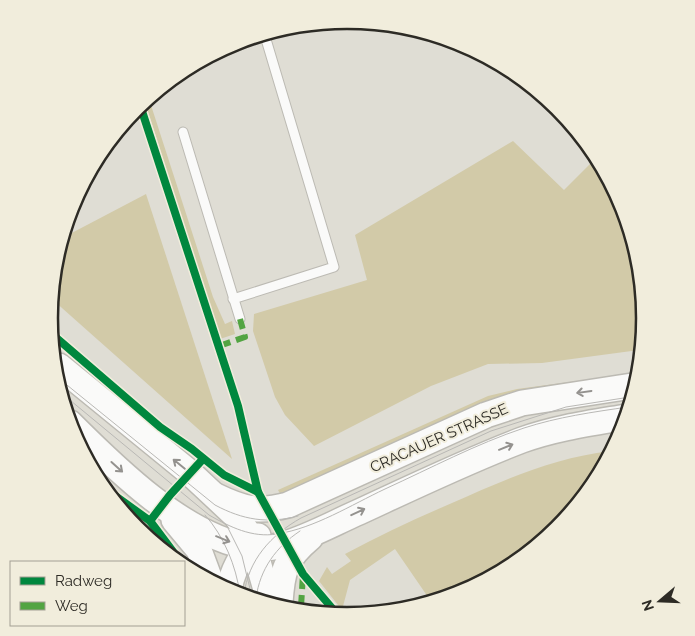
<svg xmlns="http://www.w3.org/2000/svg" width="695" height="636" viewBox="0 0 695 636" font-family="Raleway,sans-serif">
<style>
.green{fill:#d2caa8}
.lines{fill:none;stroke-linecap:round;stroke-linejoin:round}
.service-casing{stroke:#bcbab3;stroke-width:11}
.secondary-casing{stroke:#bcbab3;stroke-width:28}
.service{stroke:#fafaf9;stroke-width:9}
.secondary{stroke:#fafaf9;stroke-width:25}
.tram{stroke:#b9b8b5;stroke-width:1}
.quiet{stroke:#52a442;stroke-width:6;stroke-dasharray:12 6;stroke-linecap:butt}
.cycleway-casing{stroke:#f1eddc;stroke-width:11}
.cycleway{stroke:#00873e;stroke-width:8}
.oneway{stroke:#94928f}
.labels{text-anchor:middle;stroke-width:4;stroke-linejoin:round;paint-order:stroke}
.street-label{font-size:15px;fill:#2d2b25;stroke:#f1eddc}
.rim{fill:none;stroke:#2d2b25;stroke-width:2.5}
</style>
<rect width="100%" height="100%" fill="#dfddd4"/>
<g class="green">
<polygon points="149,99 213,297 225,324 232,321 235,334 220,339 145,102"/>
<polygon points="513,141 564,190 594,160 623,204 645,318 639,350 542,363 488,364 431,386 314,446 285,415 275,397 253,331 254,314 367,280 355,235"/>
<polygon points="146,194 232,459 53,300 66,236"/>
<polygon points="622,375 623,380 282,497 278,490 488,396 517,389"/>
<path d="M610 451 558 529 461 593 430 600 395 549 350 580 342 610 319 581 327 567 332 574 351 561 345 554C380 535 415 519 452 503 503 480 554 458 610 451Z"/>
</g>
<g class="lines">
<g class="service-casing">
<g id="service">
<polyline points="183,132 240,319"/>
<polyline points="233,299 334,267 265,36"/>
</g>
</g>
<g class="secondary-casing">
<g id="secondary">
<polyline points="59,366 189,472 236,516 248,533 254,548 269,600"/>
<path d="M70 423C116 469 184 536 249 547 259 549 272 548 282 545 309 537 334 523 359 512 413 487 467 461 522 440 555 428 591 423 626 417"/>
<path d="M216 496C243 509 257 513 288 505L486 415 522 403 632 386"/>
<polyline points="174,520 199,550 209,577"/>
<path d="M229 590C232 569 244 551 258 536"/>
<path d="M280 603C282 571 285 559 310 538"/>
</g>
</g>
<use href="#service" class="service"/>
<use href="#secondary" class="secondary"/>
<g class="tram">
<path d="M62 381 215 505C243 520 268 524 298 516"/>
<path d="M65 396 209 515C230 527 252 538 277 534 315 528 351 505 385 489 431 468 476 444 524 428 558 417 593 412 628 407"/>
<path d="M205 515C224 536 236 566 240 594"/>
<polyline points="227,526 242,556 252,597"/>
<path d="M244 595C248 560 271 535 301 518L491 431 566 407 630 397"/>
<path d="M256 598C260 569 276 547 300 531"/>
</g>
<g class="quiet">
<polyline points="219,346 245,337 240,319"/>
<polyline points="301,607 303,574"/>
</g>
<g class="cycleway-casing">
<g id="cycleway">
<polyline points="140,105 238,406 258,492 303,574 337,614"/>
<polyline points="53,335 160,427 192,449 224,475 258,492"/>
<polyline points="114,495 150,521 174,553"/>
<polyline points="150,521 170,495 203,459"/>
</g>
</g>
<use href="#cycleway" class="cycleway"/>
</g>
<defs><path id="oneway-shaft" d="M-6 0H5M1.5-3L5.5 0L1.5 3" fill="none" stroke-width="1.6" stroke-linecap="round" stroke-linejoin="round" transform="scale(1.25)"/></defs>
<g class="oneway">
<use href="#oneway-shaft" transform="translate(584 392) rotate(172)"/>
<use href="#oneway-shaft" transform="translate(506 447) rotate(-22)"/>
<use href="#oneway-shaft" transform="translate(179 464) rotate(-141)"/>
<use href="#oneway-shaft" transform="translate(117 467) rotate(42)"/>
<use href="#oneway-shaft" transform="translate(358 512) rotate(-25)"/>
<use href="#oneway-shaft" transform="translate(223 539) rotate(22)"/>
</g>
<g class="labels">
<g class="street-label">
<text transform="translate(439 438) rotate(-24)" y="5">CRACAUER STRASSE</text>
</g>
</g>
<path d="M0 0H695V636H0ZM58 318a289 289 0 1 1 578 0a289 289 0 1 1-578 0Z" fill="#f1eddc" fill-rule="evenodd"/>
<path class="rim" d="M58 318a289 289 0 1 1 578 0a289 289 0 1 1-578 0Z"/>
<rect x="10" y="561" width="175" height="65" fill="#f1eddc" stroke="#a39f93"/>
<rect x="20" y="577" width="25" height="8" fill="#00873e" stroke="#a39f93"/>
<text x="55" y="586" font-size="15" fill="#2d2b25">Radweg</text>
<rect x="20" y="602" width="25" height="8" fill="#52a442" stroke="#a39f93"/>
<text x="55" y="611" font-size="15" fill="#2d2b25">Weg</text>
<g transform="translate(660 601) rotate(251)" stroke="#f1eddc" stroke-width="4" paint-order="stroke">
<path d="M0-4L9 19L0 12L-9 19Z" fill="#2d2b25"/>
<text y="-8" font-size="14" font-weight="bold" text-anchor="middle" fill="#2d2b25">N</text>
</g>
</svg>
